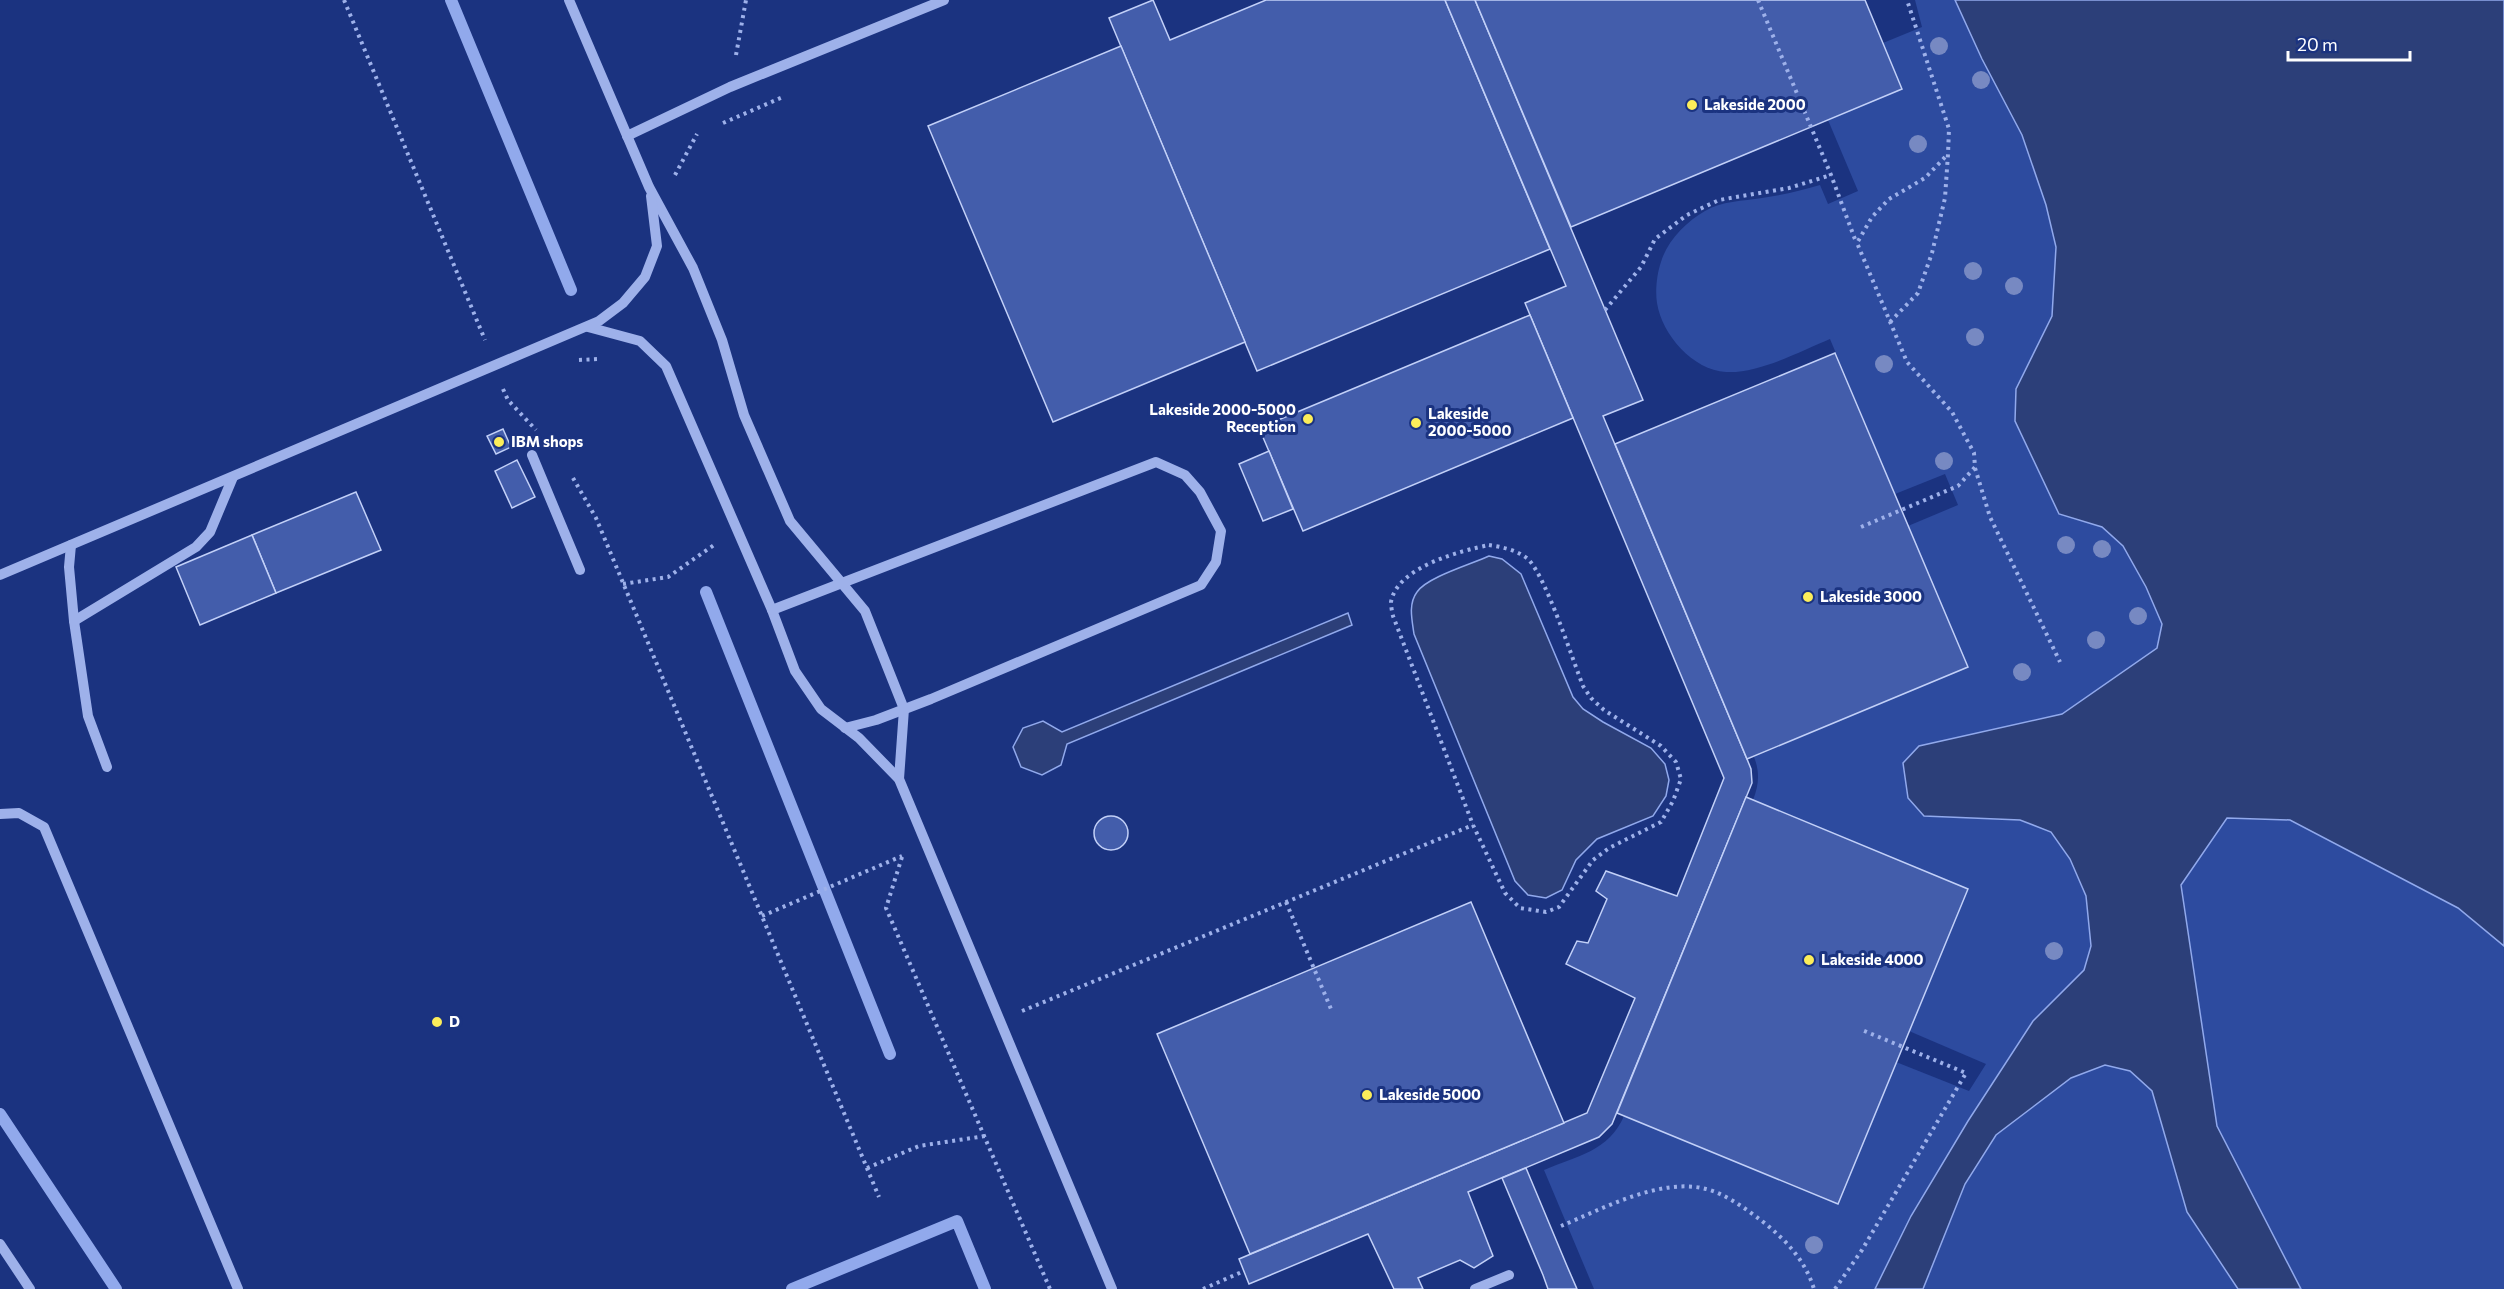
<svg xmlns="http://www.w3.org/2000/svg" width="2504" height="1289" viewBox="0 0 2504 1289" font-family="Commissioner,sans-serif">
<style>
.green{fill:#2d4b9f}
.water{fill:#2c3f79;stroke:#91a9ec;stroke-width:1.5}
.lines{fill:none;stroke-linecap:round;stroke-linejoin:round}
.stream{stroke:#91a9ec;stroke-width:12}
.building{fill:#435dab;stroke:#c2d0f8;stroke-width:1.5}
.path{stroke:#9eb1ea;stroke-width:4;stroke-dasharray:3 4.5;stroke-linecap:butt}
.minor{stroke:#9eb1ea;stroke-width:10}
.tree{fill:#7789c2}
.poi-dot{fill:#fced5a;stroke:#1b3380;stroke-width:2}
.labels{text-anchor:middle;stroke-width:6;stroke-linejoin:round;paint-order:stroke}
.poi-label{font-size:15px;font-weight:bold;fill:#fff;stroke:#1b3380;text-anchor:start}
</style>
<rect width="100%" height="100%" fill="#1b3380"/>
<g class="green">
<path d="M1915 0H1955L1982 59 2022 135 2046 205 2056 247 2052 316 2016 389 2059 514 2102 527 2123 546 2146 587 2162 624 2157 648 2062 714 1919 746 1903 763 1908 798 1925 816 2020 820 2051 832 2070 859 2086 896 2091 946 2084 970 2033 1021 1911 1216 1875 1289H1594L1544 1170C1577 1156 1609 1151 1624 1116L1838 1204 1896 1062 1969 1091 1986 1064 1909 1031 1967 889 1753 800C1759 785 1760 772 1754 757L1967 667 1908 526 1958 505 1945 474 1895 494 1830 339C1801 351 1758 374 1726 372 1693 370 1662 335 1657 303 1655 291 1657 273 1661 262 1667 241 1686 222 1705 211 1721 201 1743 201 1762 198 1782 195 1800 191 1820 185L1828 204 1858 191 1828 120 1902 89 1883 43 1922 27Z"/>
<polygon points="2227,818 2290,820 2458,908 2504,946 2504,1289 2301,1289 2217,1126 2181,885"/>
<polygon points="2105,1065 2130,1071 2152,1091 2187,1212 2238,1289 1923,1289 1965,1184 1996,1135 2071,1078"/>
</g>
<g class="water">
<polygon points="1955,0 2504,0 2504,946 2458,908 2290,820 2227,818 2181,885 2217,1126 2301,1289 2238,1289 2187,1212 2152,1091 2130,1071 2105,1065 2071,1078 1996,1135 1965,1184 1923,1289 1875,1289 1911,1216 1968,1121 2033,1021 2084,970 2091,946 2086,896 2070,859 2051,832 2020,820 1924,816 1908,798 1903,763 1919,746 2062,714 2157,648 2162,624 2146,587 2123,546 2102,527 2059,514 2015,421 2016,389 2052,316 2056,247 2046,205 2022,135 1982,59"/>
<path d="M1489 556 1502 559 1521 574 1573 697 1583 709 1603 722 1651 748 1665 764 1669 780 1666 796 1653 816 1597 839 1576 860 1562 890 1546 898 1528 895 1515 881 1414 634C1412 620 1408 604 1417 592 1427 577 1472 564 1489 556Z"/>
<polygon points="1348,613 1352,625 1067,744 1061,765 1042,775 1021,767 1013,747 1023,728 1043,721 1062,732"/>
</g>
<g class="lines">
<g class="stream">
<polyline points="451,0 571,290"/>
<polyline points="706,592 890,1054"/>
<polyline points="0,1114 116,1289"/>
<polyline points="792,1289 957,1221 985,1289"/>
</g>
</g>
<g class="building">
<polygon points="1153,0 1170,40 1266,0 1445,0 1550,249 1257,371 1109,18"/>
<polygon points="1445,0 1475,0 1643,400 1603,416 1747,759 1751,769 1752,783 1612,1124 1599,1137 1468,1192 1493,1256 1474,1268 1460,1260 1418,1278 1423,1289 1394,1289 1368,1234 1249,1284 1239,1259 1587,1113 1635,998 1566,964 1577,941 1588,943 1607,899 1596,891 1606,871 1677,896 1724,778 1525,303 1566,286"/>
<polygon points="1475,0 1865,0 1902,89 1571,227"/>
<polygon points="1121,46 1245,342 1053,422 928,126"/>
<polygon points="1530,315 1573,418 1303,531 1259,428"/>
<polygon points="1835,353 1968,667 1747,759 1615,444"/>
<polygon points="503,429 511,447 496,454 487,436"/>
<polygon points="1269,451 1293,509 1263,521 1239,464"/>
<polygon points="517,460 535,497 512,508 495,471"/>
<polygon points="356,492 381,550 276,593 252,535"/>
<polygon points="252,535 276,593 200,625 176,567"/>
<polygon points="1746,797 1968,889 1838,1204 1617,1113"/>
<circle cx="1111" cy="833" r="17"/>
<polygon points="1471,902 1564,1123 1250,1254 1157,1034"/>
<polygon points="1526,1168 1567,1266 1577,1289 1548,1289 1543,1275 1502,1178"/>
</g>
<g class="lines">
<g class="path">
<polyline points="344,0 485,340"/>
<polyline points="1758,0 1831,175 1856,242"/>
<polyline points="736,55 746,0"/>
<polyline points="723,123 783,97"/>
<polyline points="675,175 697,134"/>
<polyline points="1605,310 1641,267 1655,239 1687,215 1719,200 1789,188 1831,175"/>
<polyline points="1890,322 1918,293 1932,253 1945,198 1948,154 1949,129 1907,0"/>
<polyline points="579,360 599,359"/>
<polyline points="503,389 508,400 536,430"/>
<polyline points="1975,468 1990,517 2060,662"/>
<polyline points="573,478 596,518 879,1197"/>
<polyline points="1861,527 1958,486 1975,467 1974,453 1952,412 1907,362 1857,243 1872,217 1889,199 1925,178 1948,154"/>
<path d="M1489 545C1502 547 1517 550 1528 559 1546 577 1572 658 1583 686L1591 698 1604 710 1661 746 1676 762 1681 779 1673 801 1661 822 1609 848 1593 860 1559 907 1546 912 1520 908 1505 893 1473 825 1393 616C1392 612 1391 606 1391 602 1397 567 1460 551 1489 545Z"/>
<polyline points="623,584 668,577 714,545"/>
<polyline points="902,857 886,908 1050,1289"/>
<polyline points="1286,902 1331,1009"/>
<polyline points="762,916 902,856"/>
<polyline points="1022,1011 1473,825"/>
<polyline points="867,1168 919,1146 985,1136"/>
<path d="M1561 1226C1602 1209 1661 1177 1706 1189 1726 1194 1746 1209 1762 1221 1786 1240 1805 1260 1814 1289"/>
<polyline points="1203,1289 1244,1271"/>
<polyline points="1835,1289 1862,1250 1966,1073 1862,1030"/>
</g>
<g class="minor">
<polyline points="569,0 649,187 693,268 722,340 744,415 790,521 865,611 904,709 899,779"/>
<polyline points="627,136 730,87 944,0"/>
<polyline points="588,327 640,341 666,366 772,610 795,671 821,709 859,738 899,779 1112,1289"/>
<polyline points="532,455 580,570"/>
<polyline points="71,545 69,567 74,621 88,716 107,767"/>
<polyline points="0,575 599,321 623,303 645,277 657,246 651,196"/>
<polyline points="772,610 1156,462 1185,475 1200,492 1221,531 1216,562 1201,585 931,699 876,720 845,728"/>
<polyline points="74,621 196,547 210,532 233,477"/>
<polyline points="0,814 19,813 44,827 238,1289"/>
<polyline points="0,1244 30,1289"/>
<polyline points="1475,1289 1509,1275"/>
</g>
</g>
<g class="tree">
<circle cx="1939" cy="46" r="9"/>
<circle cx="1981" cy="80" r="9"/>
<circle cx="1918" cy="144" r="9"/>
<circle cx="1973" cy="271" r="9"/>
<circle cx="2014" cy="286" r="9"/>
<circle cx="1975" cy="337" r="9"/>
<circle cx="1884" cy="364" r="9"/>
<circle cx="1944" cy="461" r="9"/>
<circle cx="2066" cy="545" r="9"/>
<circle cx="2102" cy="549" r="9"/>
<circle cx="2138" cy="616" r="9"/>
<circle cx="2096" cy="640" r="9"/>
<circle cx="2022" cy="672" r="9"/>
<circle cx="2054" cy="951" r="9"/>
<circle cx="1814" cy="1245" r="9"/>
</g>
<g class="poi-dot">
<circle cx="1692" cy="105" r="6"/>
<circle cx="1308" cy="419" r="6"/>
<circle cx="1416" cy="423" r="6"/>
<circle cx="499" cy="442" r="6"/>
<circle cx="1808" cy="597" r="6"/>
<circle cx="1809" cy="960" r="6"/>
<circle cx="437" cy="1022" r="6"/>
<circle cx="1367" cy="1095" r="6"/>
</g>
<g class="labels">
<g class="poi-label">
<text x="1704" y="110">Lakeside 2000</text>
<text x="1296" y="415" text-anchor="end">Lakeside 2000-5000<tspan x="1296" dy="17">Reception</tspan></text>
<text x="1428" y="419">Lakeside<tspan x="1428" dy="17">2000-5000</tspan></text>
<text x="511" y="447">IBM shops</text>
<text x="1820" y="602">Lakeside 3000</text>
<text x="1821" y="965">Lakeside 4000</text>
<text x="449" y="1027">D</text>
<text x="1379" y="1100">Lakeside 5000</text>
</g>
</g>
<path d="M2288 51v9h122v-9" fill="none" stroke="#ffffff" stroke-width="3"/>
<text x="2297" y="51" font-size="18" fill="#ffffff" stroke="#1b3380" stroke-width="4.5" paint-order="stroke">20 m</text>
</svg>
